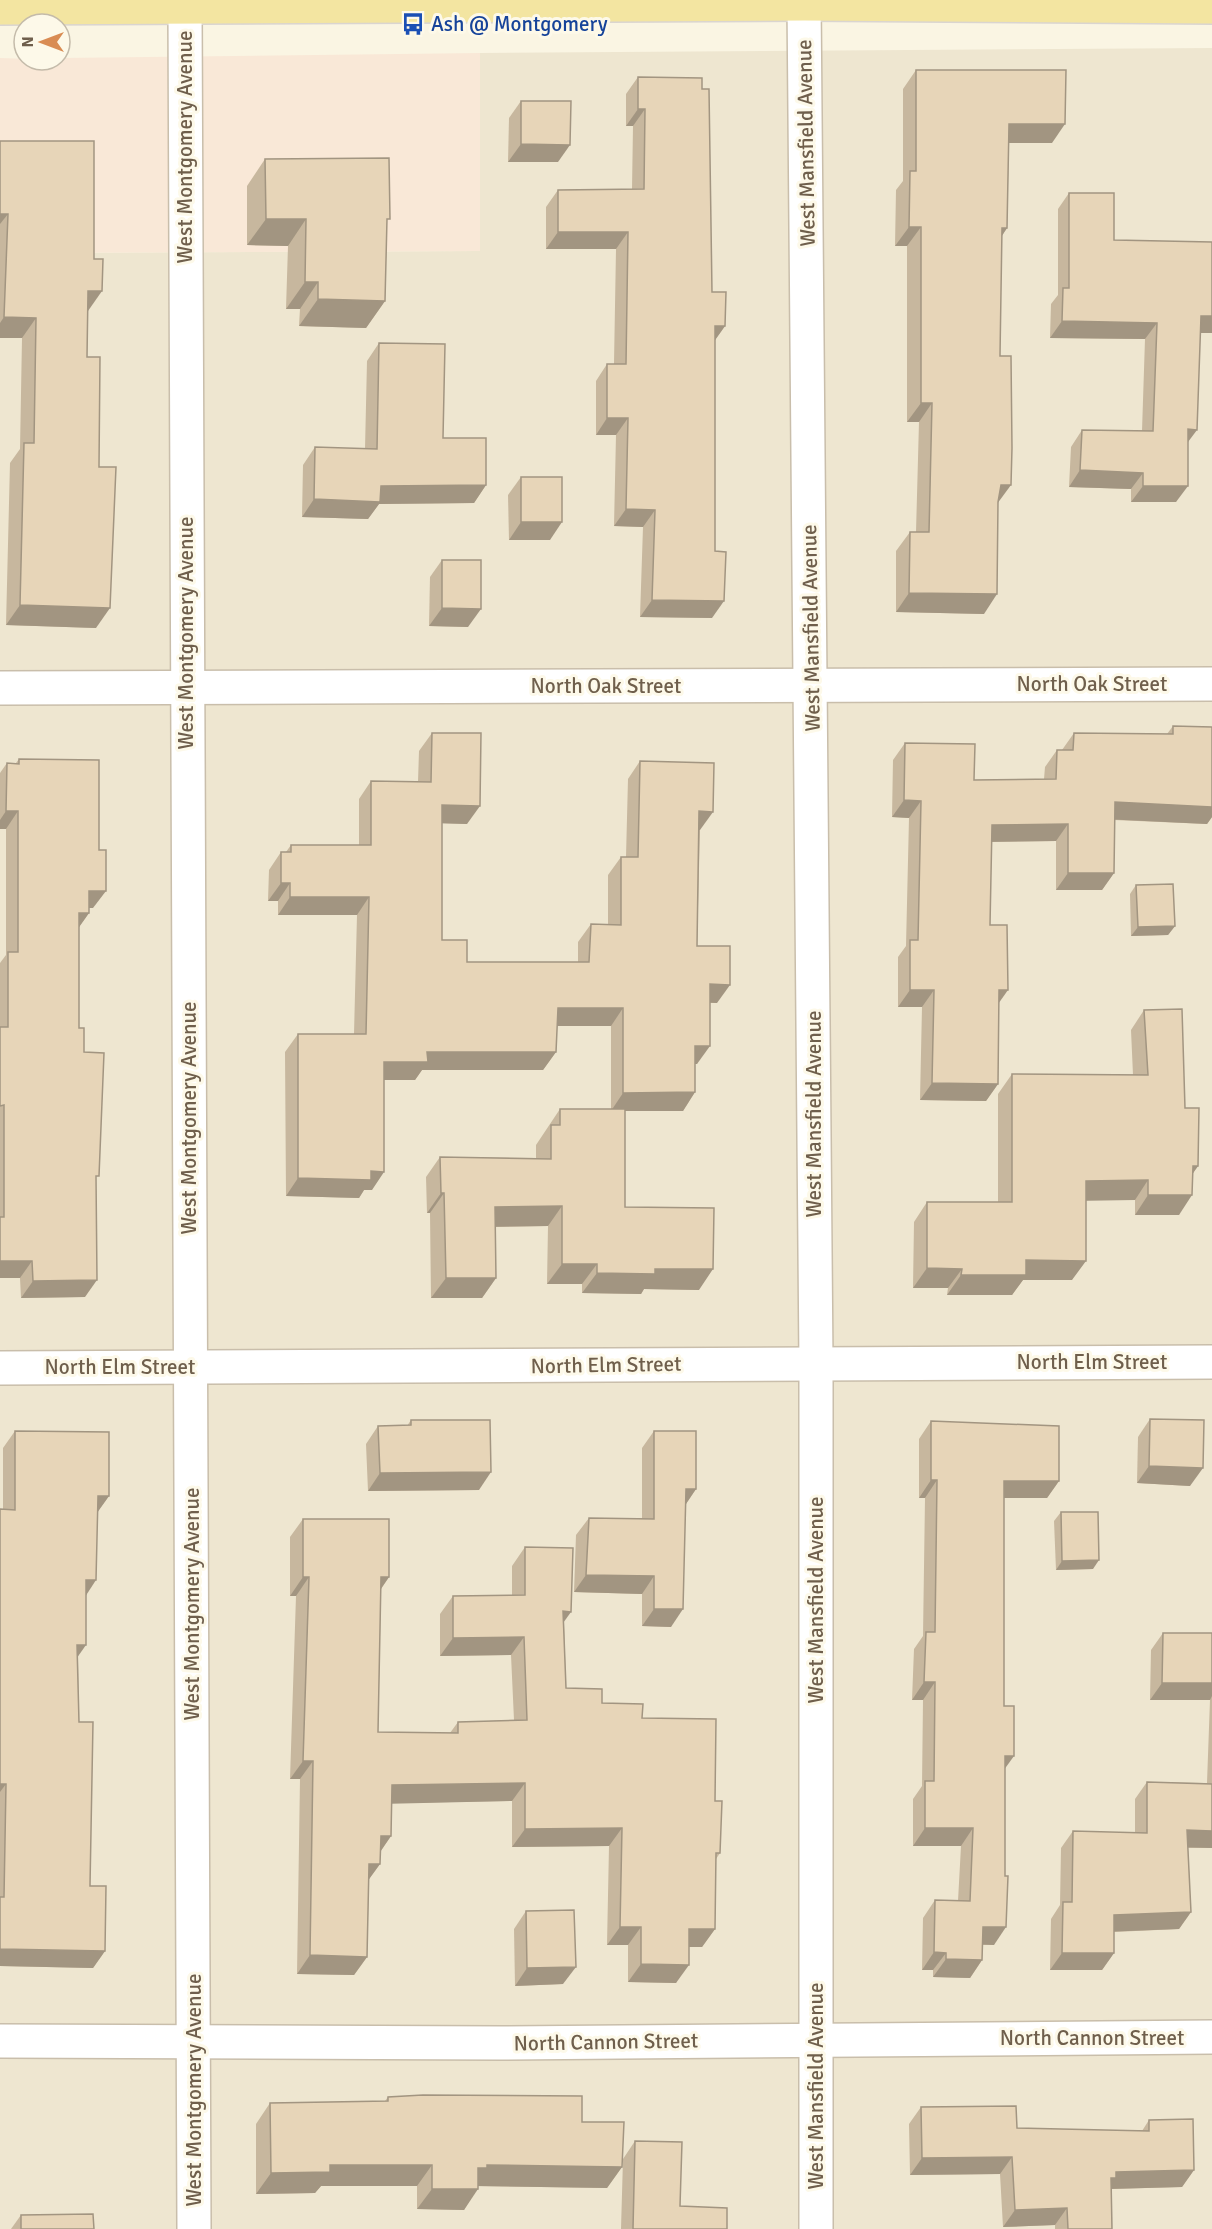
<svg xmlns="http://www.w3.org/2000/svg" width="1212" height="2229" viewBox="0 0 1212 2229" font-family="Signika,sans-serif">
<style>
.residential{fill:#eee6d0}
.commercial{fill:#f9e8d7}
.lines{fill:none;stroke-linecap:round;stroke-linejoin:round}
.minor-casing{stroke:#c9beab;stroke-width:36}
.major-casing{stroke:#dad5d0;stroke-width:36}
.minor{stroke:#fff;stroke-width:33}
.major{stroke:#f3e5a1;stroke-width:33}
.wall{fill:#c7b79e}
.shaded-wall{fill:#a29581}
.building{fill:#e7d5b8;stroke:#a29581;stroke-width:1.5}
.labels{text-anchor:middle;stroke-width:6;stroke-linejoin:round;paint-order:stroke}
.transit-label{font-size:21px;fill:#164399;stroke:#fdf9e9;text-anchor:start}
.street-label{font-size:21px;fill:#6f5f4c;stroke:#fdf9e9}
</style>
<rect width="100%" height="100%" fill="#faf5e3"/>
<polygon class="residential" points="1212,48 1212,2229 0,2229 0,253 480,251 480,53"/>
<polygon class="commercial" points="480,53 480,251 0,253 0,58 60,60 60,58"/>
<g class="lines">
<g class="minor-casing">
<g id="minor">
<polyline points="804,0 816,1363 816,2229"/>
<polyline points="185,8 194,2229"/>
<polyline points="0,688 1212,684"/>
<polyline points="0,1368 1212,1362"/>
<polyline points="0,2041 500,2043 1212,2037"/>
</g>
</g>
<g class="major-casing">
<polyline id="major" points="0,8 804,4 1212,7"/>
</g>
<use href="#minor" class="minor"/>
<use href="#major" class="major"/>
</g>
<g class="wall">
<polygon points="916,70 1052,143 1009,143 1007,228 1001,237 998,503 984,614 896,612 896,551 910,532 916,532 919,422 907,422 907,246 895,246 896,190 903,181 903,89"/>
<polygon points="638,77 702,89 712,292 725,326 715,340 712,618 640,617 643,527 614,526 616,435 596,435 596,381 607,364 614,364 616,249 546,249 546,207 558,190 632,189 633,126 626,126 626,94"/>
<polygon points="521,101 558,162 508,162 509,118"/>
<polygon points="0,141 88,311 87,357 96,628 6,625 10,463 20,449 22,338 0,338"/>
<polygon points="265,159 387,223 385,301 366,328 299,326 300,309 286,309 288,246 247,245 247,186"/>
<polygon points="1069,193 1114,240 1212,333 1200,333 1188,443 1176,502 1131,502 1131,489 1069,487 1071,447 1082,430 1142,431 1145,339 1050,338 1051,304 1058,295 1058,209"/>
<polygon points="379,343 443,438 486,485 474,503 379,504 368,519 302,517 303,465 315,447 365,449 367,361"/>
<polygon points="521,477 550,540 509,540 508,495"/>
<polygon points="442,560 468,627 429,626 430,577"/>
<polygon points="1173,726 1212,727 1212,817 1207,824 1114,820 1114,873 1102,890 1056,890 1056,841 991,842 990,925 999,1002 998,1084 986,1101 920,1100 922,1007 898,1007 898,957 906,946 909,818 892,817 893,760 905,743 974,780 1044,779 1045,767 1057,750 1062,750 1074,733 1167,734"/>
<polygon points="432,733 467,824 442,823 442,940 467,962 578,962 578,942 591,924 608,925 608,875 621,857 626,857 628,779 640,761 700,830 697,946 717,1003 710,1003 697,1064 695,1064 695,1092 683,1111 625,1111 625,1207 699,1290 644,1289 641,1294 582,1293 582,1284 547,1284 548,1226 495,1227 496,1278 482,1298 431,1298 430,1213 427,1213 426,1177 440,1157 536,1158 536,1145 560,1109 611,1109 611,1026 557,1026 556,1052 543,1070 422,1070 415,1080 384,1080 372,1190 364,1190 359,1198 286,1196 285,1052 298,1034 354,1034 357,915 278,915 278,901 268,901 269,870 281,852 286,852 291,845 359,845 359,799 371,781 418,782 419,751"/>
<polygon points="19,759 93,908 89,908 89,913 79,927 79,1028 84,1052 96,1181 85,1297 21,1298 20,1278 0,1278 0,963 6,955 6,829 0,829 0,773 7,763 16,763"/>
<polygon points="1136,885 1175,926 1168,935 1131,936 1130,894"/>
<polygon points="1144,1010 1185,1108 1198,1166 1193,1173 1179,1215 1135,1215 1135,1200 1086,1200 1072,1280 1023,1280 1012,1295 947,1295 948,1288 913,1288 914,1222 927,1202 998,1202 998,1094 1012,1074 1133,1075 1131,1030"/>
<polygon points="1150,1419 1190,1486 1137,1483 1138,1437"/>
<polygon points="411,1420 479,1490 368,1491 366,1444 378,1426 407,1426"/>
<polygon points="931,1421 1059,1481 1047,1498 1004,1498 1004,1706 1005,1769 994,1945 983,1945 982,1960 970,1978 933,1977 933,1970 922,1970 923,1918 935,1900 958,1901 961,1846 913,1846 913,1799 922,1786 923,1700 912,1700 914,1649 923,1636 925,1498 919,1498 919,1439"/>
<polygon points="15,1431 109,1496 97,1512 78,1657 79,1722 90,1886 105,1951 93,1968 0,1966 0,1509 3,1510 3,1448"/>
<polygon points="654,1431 696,1489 685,1505 671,1627 642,1626 642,1594 574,1592 576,1535 589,1518 642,1519 642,1448"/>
<polygon points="1061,1512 1093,1569 1056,1570 1054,1521"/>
<polygon points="303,1519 389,1577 381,1589 378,1732 450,1733 458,1722 514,1720 511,1655 440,1656 440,1614 453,1596 512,1595 512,1566 525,1547 564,1622 566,1688 602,1703 642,1718 715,1801 720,1853 716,1859 715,1929 702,1947 689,1947 676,1983 628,1982 628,1945 607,1945 609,1846 512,1847 512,1801 392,1803 391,1836 380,1852 380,1864 369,1879 367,1957 354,1975 297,1974 300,1779 290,1779 296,1596 290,1596 290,1537"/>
<polygon points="1163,1633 1212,1633 1212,1848 1188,1848 1191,1912 1179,1929 1114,1932 1114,1953 1102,1970 1050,1970 1051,1919 1060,1905 1061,1848 1073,1831 1135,1833 1135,1799 1147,1782 1207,1783 1210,1700 1150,1700 1151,1650"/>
<polygon points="526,1911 563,1984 515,1986 514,1929"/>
<polygon points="388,2097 582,2122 622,2167 607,2188 478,2186 464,2210 417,2209 417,2186 321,2186 315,2193 256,2194 256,2124 270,2103 385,2101"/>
<polygon points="921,2107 1017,2128 1142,2131 1149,2120 1194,2170 1182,2187 1111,2189 1112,2229 1055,2229 1055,2225 1003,2227 1000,2174 910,2175 909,2124"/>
<polygon points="635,2141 680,2206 727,2229 621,2229 623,2159"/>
<polygon points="21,2215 94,2229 11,2229"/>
</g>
<g class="shaded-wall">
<polygon points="638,109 645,109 633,126 626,126"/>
<polygon points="1009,124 1065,124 1052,143 996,143"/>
<polygon points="521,144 570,145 558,162 508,162"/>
<polygon points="0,214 8,214 0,224"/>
<polygon points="266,219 306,219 288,246 247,245"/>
<polygon points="909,227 921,227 907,246 895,246"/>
<polygon points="1002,228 1007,228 994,248"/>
<polygon points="558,232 628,232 616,249 546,249"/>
<polygon points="305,282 318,282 300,309 286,309"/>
<polygon points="88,291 102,291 88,311"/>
<polygon points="318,299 385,301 366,328 299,326"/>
<polygon points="1201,316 1212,316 1212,333 1189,333"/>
<polygon points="4,317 36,318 22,338 0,338 0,323"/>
<polygon points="1062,321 1157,323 1145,339 1050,338"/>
<polygon points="715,326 725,326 713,343"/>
<polygon points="921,403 932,403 919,422 907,422"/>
<polygon points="607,418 628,418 616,435 596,435"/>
<polygon points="1188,429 1197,430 1185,446"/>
<polygon points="1080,470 1143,473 1131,489 1069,487"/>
<polygon points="486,485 474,503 379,504 368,519 302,517 314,499 381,486"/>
<polygon points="1001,485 1011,485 997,504"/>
<polygon points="1143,486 1188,486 1176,502 1131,502"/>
<polygon points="626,509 655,510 643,527 614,526"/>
<polygon points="521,522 562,522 550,540 509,540"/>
<polygon points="909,593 997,594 984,614 896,612"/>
<polygon points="652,600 724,601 712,618 640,617"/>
<polygon points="20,605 110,608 96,628 6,625"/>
<polygon points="442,608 481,609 468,627 429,626"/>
<polygon points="904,800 921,801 909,818 892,817"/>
<polygon points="1115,802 1212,807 1212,817 1207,824 1103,819"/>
<polygon points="442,805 480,806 467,824 429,823"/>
<polygon points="6,811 18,811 6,829 0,829 0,820"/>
<polygon points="699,811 713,812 700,830 687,830"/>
<polygon points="1068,824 1056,841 980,842 992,825"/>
<polygon points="1068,873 1114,873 1102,890 1056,890"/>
<polygon points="281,883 290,883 278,901 268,901"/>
<polygon points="89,891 106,891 93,908 77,908"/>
<polygon points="290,897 369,897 357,915 278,915"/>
<polygon points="79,913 89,913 77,930"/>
<polygon points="1175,926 1168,935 1131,936 1138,927"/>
<polygon points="710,984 730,985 717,1003 697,1002"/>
<polygon points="910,990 934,990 922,1007 898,1007"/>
<polygon points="999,990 1008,990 996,1007"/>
<polygon points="558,1008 623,1008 611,1026 545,1026"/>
<polygon points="695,1046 710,1046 697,1064 683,1064"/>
<polygon points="427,1052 556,1052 543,1070 422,1070 415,1080 372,1080 384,1062"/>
<polygon points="932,1083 998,1084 986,1101 920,1100"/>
<polygon points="695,1092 683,1111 611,1111 623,1093"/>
<polygon points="1193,1166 1198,1166 1184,1186"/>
<polygon points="371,1171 384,1172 372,1190 364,1190 359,1198 286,1196 298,1178"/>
<polygon points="1148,1180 1135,1200 1072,1201 1086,1181"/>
<polygon points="441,1193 444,1193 430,1213 427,1213"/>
<polygon points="1148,1195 1192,1195 1179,1215 1135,1215"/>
<polygon points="562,1206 548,1226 481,1227 495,1207"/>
<polygon points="1026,1260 1086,1261 1072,1280 1023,1280 1012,1295 947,1295 961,1275"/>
<polygon points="0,1261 32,1261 20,1278 0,1278"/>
<polygon points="562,1264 597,1264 582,1284 547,1284"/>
<polygon points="927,1268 962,1269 948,1288 913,1288"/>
<polygon points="655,1269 713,1269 699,1290 644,1289 641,1294 582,1293 597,1273"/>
<polygon points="446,1278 496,1278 482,1298 431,1298"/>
<polygon points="97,1280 85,1297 21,1298 33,1281"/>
<polygon points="1149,1466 1203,1468 1190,1486 1137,1483"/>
<polygon points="491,1472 479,1490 368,1491 380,1473"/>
<polygon points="931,1480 937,1480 925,1498 919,1498"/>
<polygon points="1004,1481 1059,1481 1047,1498 992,1498"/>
<polygon points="686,1489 696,1489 684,1507"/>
<polygon points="98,1496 109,1496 97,1513"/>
<polygon points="1099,1560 1093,1569 1056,1570 1062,1561"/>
<polygon points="586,1575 654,1576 642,1594 574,1592"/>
<polygon points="303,1577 309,1577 296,1596 290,1596"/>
<polygon points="381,1577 389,1577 376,1596"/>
<polygon points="86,1580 96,1580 85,1597"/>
<polygon points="654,1609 683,1609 671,1627 642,1626"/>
<polygon points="563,1611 571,1612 558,1630"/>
<polygon points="524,1637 511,1655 440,1656 453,1638"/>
<polygon points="77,1645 86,1645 74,1662"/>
<polygon points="924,1682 935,1682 923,1700 912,1700"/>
<polygon points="1162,1683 1212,1683 1212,1696 1210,1700 1150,1700"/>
<polygon points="1005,1756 1014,1756 1001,1774"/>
<polygon points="303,1761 313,1761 300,1779 290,1779"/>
<polygon points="525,1783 512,1801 380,1804 392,1785"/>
<polygon points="0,1784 6,1784 0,1792"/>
<polygon points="622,1828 609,1846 512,1847 525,1829"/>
<polygon points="925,1828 973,1828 961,1846 913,1846"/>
<polygon points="1187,1830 1212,1831 1212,1848 1175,1847"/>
<polygon points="381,1836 391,1836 378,1855"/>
<polygon points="369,1864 380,1864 367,1882"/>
<polygon points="1191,1912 1179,1929 1102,1932 1114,1915"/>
<polygon points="620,1927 641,1927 628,1945 607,1945"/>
<polygon points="983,1927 1006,1927 994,1945 971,1944"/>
<polygon points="689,1929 715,1929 702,1947 677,1947"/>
<polygon points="0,1949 105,1951 93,1968 0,1966"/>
<polygon points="934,1952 946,1953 933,1970 922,1970"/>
<polygon points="1062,1953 1114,1953 1102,1970 1050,1970"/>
<polygon points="310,1955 367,1957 354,1975 297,1974"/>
<polygon points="946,1959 982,1960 970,1978 933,1977"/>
<polygon points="641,1964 689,1965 676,1983 628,1982"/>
<polygon points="576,1967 563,1984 515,1986 527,1968"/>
<polygon points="1012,2157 1000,2174 910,2175 922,2158"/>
<polygon points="330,2165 432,2165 417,2186 321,2186 315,2193 256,2194 271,2173"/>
<polygon points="487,2165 622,2167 607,2188 474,2186 478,2168"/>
<polygon points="1194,2170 1182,2187 1108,2189 1111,2178 1116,2172"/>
<polygon points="432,2189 478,2189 464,2210 417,2209"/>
<polygon points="1067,2208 1055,2225 1003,2227 1015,2210"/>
</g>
<g class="building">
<polygon points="916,70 1066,70 1065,124 1009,124 1007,228 1002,228 1000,356 1011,356 1012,448 1011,485 1001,485 998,502 997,594 909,593 910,532 929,532 932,403 921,403 921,227 909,227 910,171 916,171"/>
<polygon points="638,77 702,78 702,89 709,89 712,292 726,292 725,326 715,326 715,551 726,552 724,601 652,600 655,510 626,509 628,418 607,418 607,364 626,364 628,232 558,232 558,190 644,189 645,109 638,109"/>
<polygon points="521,101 571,101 570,145 521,144"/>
<polygon points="0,141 94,141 94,259 103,259 102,291 88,291 87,357 100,357 99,467 116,467 110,608 20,605 24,443 34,443 36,318 4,317 8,214 0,214"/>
<polygon points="389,158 390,219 387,219 385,301 318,299 318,282 305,282 306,219 266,219 265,159"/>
<polygon points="1069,193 1114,193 1114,240 1212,242 1212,316 1201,316 1197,430 1188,429 1188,486 1143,486 1143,473 1080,470 1082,430 1153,431 1157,323 1062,321 1063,288 1069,288"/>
<polygon points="379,343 445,344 443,438 486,438 486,485 381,486 380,502 314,499 315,447 377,449"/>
<rect x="521" y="477" width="41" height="45"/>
<polygon points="442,560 481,560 481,609 442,608"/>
<polygon points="1173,726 1212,727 1212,807 1115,802 1114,873 1068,873 1068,824 992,825 990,925 1007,925 1008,990 999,990 998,1084 932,1083 934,990 910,990 910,940 918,940 921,801 904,800 905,743 975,744 974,780 1056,779 1057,750 1073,750 1074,733 1173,734"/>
<polygon points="432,733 481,733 480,806 442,805 442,940 467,940 467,962 589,962 591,924 621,925 621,857 638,857 640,761 714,763 713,812 699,811 697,946 730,946 730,985 710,984 710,1046 695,1046 695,1092 623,1093 623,1008 558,1008 556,1052 427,1052 428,1062 384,1062 384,1172 371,1171 371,1180 298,1178 298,1034 366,1034 369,897 290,897 290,883 281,883 281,852 291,852 291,845 371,845 371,781 431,782"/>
<polygon points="19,759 99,760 99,850 106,850 106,891 89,891 89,913 79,913 79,1028 84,1028 84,1052 104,1053 99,1176 96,1176 97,1280 33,1281 32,1261 0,1261 0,1217 4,1217 4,1105 0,1106 0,1027 8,1027 8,952 18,952 18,811 6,811 7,763 19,764"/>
<polygon points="1173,884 1175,926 1138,927 1136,885"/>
<polygon points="1182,1009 1185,1108 1199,1108 1198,1166 1193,1166 1192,1195 1148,1195 1148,1180 1086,1181 1086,1261 1026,1260 1026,1275 961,1275 962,1269 927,1268 927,1202 1012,1202 1012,1074 1148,1075 1144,1010"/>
<polygon points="560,1109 625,1109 625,1207 714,1208 713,1269 655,1269 655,1274 597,1273 597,1264 562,1264 562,1206 495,1207 496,1278 446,1278 444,1193 441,1193 440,1157 551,1159 551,1125 560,1125"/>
<polygon points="1150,1419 1204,1420 1203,1468 1149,1466"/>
<polygon points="411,1420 490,1420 491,1472 380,1473 378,1426 411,1425"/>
<polygon points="931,1421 1059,1426 1059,1481 1004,1481 1004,1706 1014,1706 1014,1756 1005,1756 1005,1876 1008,1876 1006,1927 983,1927 982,1960 946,1959 946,1953 934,1952 935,1900 970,1901 973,1828 925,1828 925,1781 934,1781 935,1682 924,1682 926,1632 935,1632 937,1480 931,1480"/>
<polygon points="15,1431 109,1432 109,1496 98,1496 96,1580 86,1580 86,1645 77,1645 79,1722 93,1722 90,1886 106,1886 105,1951 0,1949 0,1897 4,1897 6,1784 0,1784 0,1509 15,1510"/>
<polygon points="654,1431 696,1431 696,1489 686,1489 683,1609 654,1609 654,1576 586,1575 589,1518 654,1519"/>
<polygon points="1061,1512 1098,1512 1099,1560 1062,1561"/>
<polygon points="303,1519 389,1519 389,1577 381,1577 378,1732 458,1733 458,1722 527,1720 524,1637 453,1638 453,1596 525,1595 525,1547 573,1548 571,1612 563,1611 566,1688 602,1689 602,1703 643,1704 642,1718 716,1719 715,1801 722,1801 720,1853 716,1853 715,1929 689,1929 689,1965 641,1964 641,1927 620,1927 622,1828 525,1829 525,1783 392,1785 391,1836 381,1836 380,1864 369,1864 367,1957 310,1955 313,1761 303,1761 309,1577 303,1577"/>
<polygon points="1163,1633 1212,1633 1212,1683 1162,1683"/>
<polygon points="1147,1782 1212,1784 1212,1831 1187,1830 1191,1912 1114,1915 1114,1953 1062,1953 1063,1902 1072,1902 1073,1831 1147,1833"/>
<polygon points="574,1910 576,1967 527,1968 526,1911"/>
<polygon points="423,2095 582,2096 582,2122 624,2122 622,2167 487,2165 487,2168 478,2168 478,2189 432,2189 432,2165 330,2165 330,2172 271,2173 270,2103 388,2101 388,2097"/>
<polygon points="1016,2106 1017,2128 1149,2131 1149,2120 1193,2119 1194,2170 1116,2172 1116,2178 1111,2178 1112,2229 1068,2229 1067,2208 1015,2210 1012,2157 922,2158 921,2107"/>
<polygon points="635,2141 682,2142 680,2206 727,2208 727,2229 633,2229"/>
<polygon points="93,2214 94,2229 21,2229 21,2215"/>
</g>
<defs>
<g id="bus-bare" transform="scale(1.8)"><path d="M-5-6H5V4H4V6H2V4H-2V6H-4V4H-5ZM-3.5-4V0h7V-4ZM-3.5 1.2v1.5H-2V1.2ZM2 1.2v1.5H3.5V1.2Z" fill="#1a4fb4" stroke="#fdf9e9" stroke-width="2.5" paint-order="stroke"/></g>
</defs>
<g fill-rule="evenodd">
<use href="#bus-bare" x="413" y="24"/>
</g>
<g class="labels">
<g class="transit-label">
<text x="431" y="31">Ash @ Montgomery</text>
</g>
<g class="street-label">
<text transform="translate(806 143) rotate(-91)" y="7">West Mansfield Avenue</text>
<text transform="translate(185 147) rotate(-90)" y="7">West Montgomery Avenue</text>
<text transform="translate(811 628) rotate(-91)" y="7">West Mansfield Avenue</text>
<text transform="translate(186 633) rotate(-90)" y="7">West Montgomery Avenue</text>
<text x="1092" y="691">North Oak Street</text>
<text x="606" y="693">North Oak Street</text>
<text transform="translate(814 1114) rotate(-90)" y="7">West Mansfield Avenue</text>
<text transform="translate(189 1118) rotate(-90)" y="7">West Montgomery Avenue</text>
<text x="1092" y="1369">North Elm Street</text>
<text transform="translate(606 1365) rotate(-1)" y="7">North Elm Street</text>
<text x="120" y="1374">North Elm Street</text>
<text transform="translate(816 1600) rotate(-90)" y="7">West Mansfield Avenue</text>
<text transform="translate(192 1604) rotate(-90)" y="7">West Montgomery Avenue</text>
<text x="1092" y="2045">North Cannon Street</text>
<text transform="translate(606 2042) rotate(-1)" y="7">North Cannon Street</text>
<text transform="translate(816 2086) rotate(-90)" y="7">West Mansfield Avenue</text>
<text transform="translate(194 2090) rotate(-90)" y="7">West Montgomery Avenue</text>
</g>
</g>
<g transform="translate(42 42) rotate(270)"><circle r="28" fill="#fdf9e9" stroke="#c4bbaa" stroke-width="1.5"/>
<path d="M0-4.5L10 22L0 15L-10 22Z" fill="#d98c53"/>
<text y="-9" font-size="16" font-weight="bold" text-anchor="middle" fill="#6f5f4c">N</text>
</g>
</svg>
